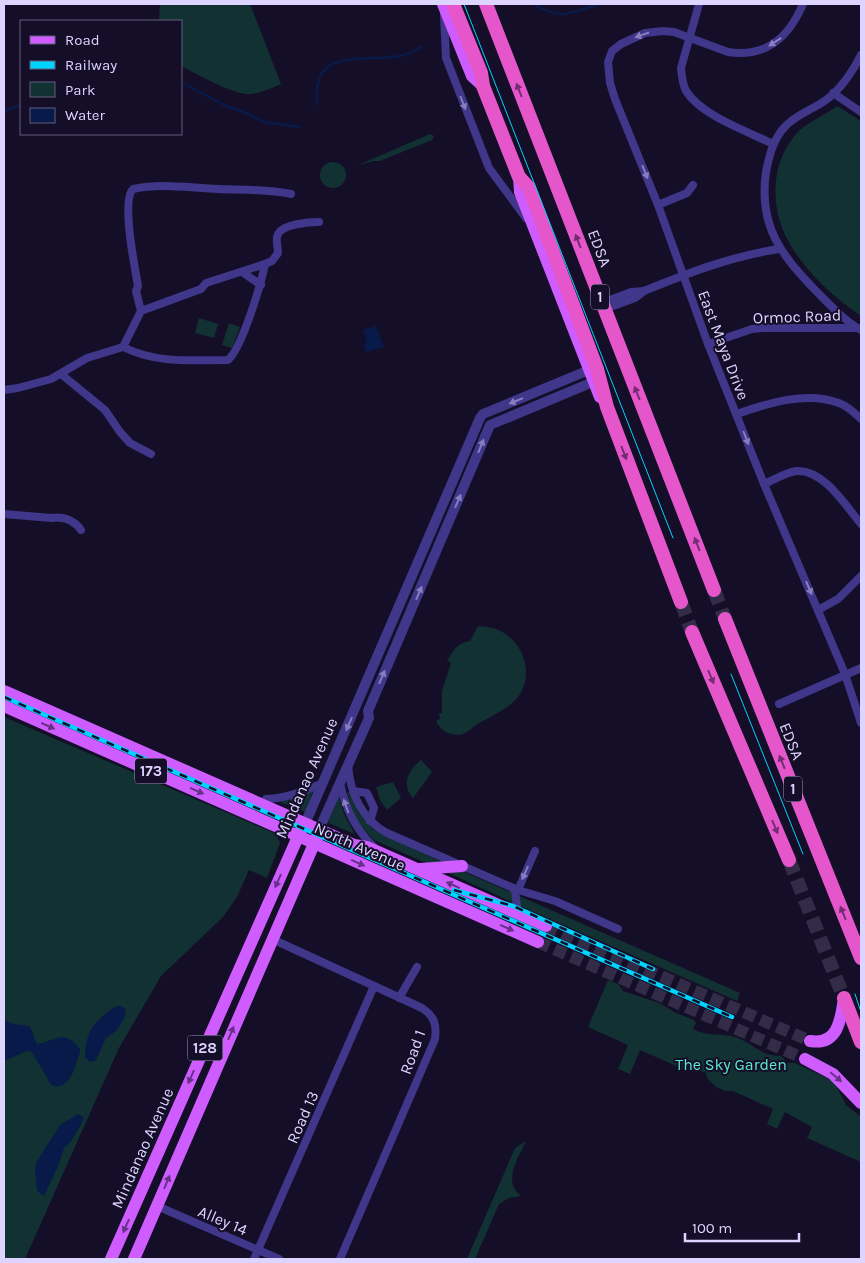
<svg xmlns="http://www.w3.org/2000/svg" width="865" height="1263" viewBox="0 0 865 1263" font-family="Karla,sans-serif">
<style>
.green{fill:#113133}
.water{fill:#071a49}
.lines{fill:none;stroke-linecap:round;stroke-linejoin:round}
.stream{stroke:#071a49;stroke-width:2.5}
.primary-tunnel{stroke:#332c48;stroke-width:12;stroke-dasharray:12 6;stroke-linecap:butt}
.trunk-tunnel{stroke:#332c48;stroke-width:14;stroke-dasharray:14 7;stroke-linecap:butt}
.minor{stroke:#40368a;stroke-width:8}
.tertiary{stroke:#40368a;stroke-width:10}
.primary{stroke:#ce5cff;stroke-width:12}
.trunk{stroke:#e656cb;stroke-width:14}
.tram{stroke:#01d3ff;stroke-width:1}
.rail-casing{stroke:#01d3ff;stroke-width:4.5}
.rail{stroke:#150e28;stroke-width:2.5;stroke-dasharray:8;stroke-linecap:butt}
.oneway{fill:#877ebf}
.oneway2{fill:#732e71}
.oneway3{fill:#683189}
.labels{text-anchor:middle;stroke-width:4;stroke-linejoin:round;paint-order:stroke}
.shield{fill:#150e28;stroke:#a199be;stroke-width:1}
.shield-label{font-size:15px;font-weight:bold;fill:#ddd5ff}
.street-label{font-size:16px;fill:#ddd5ff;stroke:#150e28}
.park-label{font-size:16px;fill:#59e8cf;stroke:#150e28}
</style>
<rect width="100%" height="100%" fill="#150e28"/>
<g class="green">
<path d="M160 4H250L281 84C272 88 261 93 251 94 235 96 197 74 181 66V21H159Z"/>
<path d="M837 106 861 121V316C835 298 810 276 793 249 770 215 768 166 796 134 807 122 824 116 837 106Z"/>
<polygon points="430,134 434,136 432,140 380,161 373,161 356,166"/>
<circle cx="333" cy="175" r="13"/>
<polygon points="199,318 218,324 214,338 195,333"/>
<polygon points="229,323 240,327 232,348 222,345"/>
<path d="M478 626C487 627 497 628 504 633 524 645 533 674 520 694 510 709 491 716 476 725 472 728 468 732 463 734 453 737 442 732 437 723V720L440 719 439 714 442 713V691L451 663 447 660C453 651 458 642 470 641Z"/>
<polygon points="4,717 272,832 277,836 280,843 267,878 249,870 237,897 223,917 161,976 119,1048 25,1259 4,1259"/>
<path d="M421 760 432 772 413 798C400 784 409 770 421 760Z"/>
<polygon points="393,782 401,798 387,810 380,800 376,787"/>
<polygon points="313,791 305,812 280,802"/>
<polygon points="347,792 349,793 360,815 374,830 450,866 433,866 374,840 361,826 351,810"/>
<polygon points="339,797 344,814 355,834 328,823"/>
<polygon points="440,869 457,869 513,893 514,903"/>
<polygon points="517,895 740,993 737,1001 518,905"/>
<path d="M608 980 618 984 623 991 659 1003 676 1013 694 1020 696 1023 693 1029C707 1037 721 1033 735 1037 748 1041 758 1052 771 1055 779 1057 782 1053 786 1063H795L831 1080 837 1087 846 1105 861 1117V1162L807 1138 812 1127 785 1112 777 1129 767 1124 773 1109 733 1091H725L716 1087 708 1079 705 1072 683 1069 640 1050 630 1074 618 1069 628 1045 588 1027Z"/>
<path d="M526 1141C518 1159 502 1181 521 1196L509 1198 499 1204 475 1259H467L515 1148Z"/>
</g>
<g class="water">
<polygon points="376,326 384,347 366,352 363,345 367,343 363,330"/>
<path d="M117 1006H121L126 1009 124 1019 116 1031 106 1038 96 1060 90 1062 85 1057C85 1032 96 1018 117 1006Z"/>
<path d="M4 1019C13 1027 20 1023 30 1027L37 1044C57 1041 64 1028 80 1049V1052C75 1065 71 1092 51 1085L32 1052 27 1051 4 1061Z"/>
<polygon points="78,1114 83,1117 83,1121 70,1143 64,1148 59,1164 44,1196 37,1191 35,1171 36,1163 60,1125"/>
</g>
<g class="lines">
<g class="stream">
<path d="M533 4C562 20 569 14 598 4"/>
<polyline points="181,82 224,105 248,114 264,122 300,127"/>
<path d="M317 104C315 94 317 87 320 77 330 52 377 61 399 56 407 55 414 51 421 47"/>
<polyline points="4,111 21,105"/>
</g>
<g class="primary-tunnel">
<polyline points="546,926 810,1041"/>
<polyline points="538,942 805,1059"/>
</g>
<g class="trunk-tunnel">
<polyline points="714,590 725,619"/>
<polyline points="681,602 692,632"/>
<polyline points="789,860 844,998"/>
</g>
<g class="minor">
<path d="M699 4 681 68C682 76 682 83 686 91 702 116 747 131 773 144"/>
<path d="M803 4C789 37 767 58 728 52L674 32 663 31 645 33 621 44 612 51 608 62 610 83 615 99 658 205 708 344 764 484 845 674 861 723"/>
<polyline points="444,15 446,58 489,168 526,218"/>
<path d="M861 55C854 70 840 90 826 100 812 110 793 116 782 130 772 143 769 157 766 172 758 227 782 256 818 293 831 306 845 321 861 330"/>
<polyline points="833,93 861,112"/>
<polyline points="658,205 687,193 693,185"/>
<polyline points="242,272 261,285"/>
<path d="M602 303 631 292 644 291C688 273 732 256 779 249"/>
<polyline points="605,309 635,298 644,291"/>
<path d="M141 311 136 291 138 286C135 268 121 201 133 189 162 183 189 188 218 189 243 190 267 189 291 194"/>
<polyline points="708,344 752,329 762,328 858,328"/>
<path d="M123 347C158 364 190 360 228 360 242 348 261 284 265 264"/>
<polyline points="61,374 105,410 120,432 130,443 151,454"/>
<path d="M4 390 18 388 51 379 87 358 123 347 141 311 201 289 206 283 265 264 272 261 278 253C278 247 275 239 278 234 283 224 309 222 319 222"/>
<path d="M737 414C768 403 806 391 839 403 847 406 855 413 861 419"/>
<path d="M764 484C774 480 786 472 797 471 823 469 846 506 861 524"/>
<path d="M4 514 51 518C63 516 74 520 81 530"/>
<polyline points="818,610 838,599 861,576"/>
<polyline points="779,704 861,668"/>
<path d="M348 765C350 793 362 820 387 833L518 890 535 851"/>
<path d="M340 783C345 808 355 829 374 847"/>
<polyline points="353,791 367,793 374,808 370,821"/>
<path d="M266 799C288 798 304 791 323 783"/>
<polyline points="513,889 515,891 518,914"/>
<polyline points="518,890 555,901 618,929"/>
<path d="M272 939 422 1008C434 1016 437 1024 435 1039L340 1259"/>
<polyline points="399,998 417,967"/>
<polyline points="157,1206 279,1259"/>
<polyline points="254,1259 374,986"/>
</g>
<g class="tertiary">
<polyline points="308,817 480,418 483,414 589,370"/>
<polyline points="322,823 369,718 368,711 490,425 593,382"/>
</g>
<g class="primary">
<polyline points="443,4 472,76 483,86"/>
<polyline points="519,177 520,192 600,397"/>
<polyline points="4,691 320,830 354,845 367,847 546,926"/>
<polyline points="4,706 538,942"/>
<polyline points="420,869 462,866"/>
<path d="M810 1041C838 1046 841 1019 844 998"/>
<polyline points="805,1059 833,1074 861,1103"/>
<polyline points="111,1259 301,830"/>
<polyline points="134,1259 317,837"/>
</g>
<g class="trunk">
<polyline points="453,4 481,73 483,86 519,177 529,188 597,369 607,407 681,602"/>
<polyline points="486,4 714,590"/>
<polyline points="725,619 861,958"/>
<polyline points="692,632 789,860"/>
<polyline points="844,998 861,1042"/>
</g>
<g class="tram">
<polyline points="464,4 673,538"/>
<polyline points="731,674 803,854"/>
<polyline points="855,994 861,1012"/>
</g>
<g class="rail-casing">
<g id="rail">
<polyline points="4,697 732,1017"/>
<polyline points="454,890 513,906 653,969"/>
</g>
</g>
<use href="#rail" class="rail"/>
</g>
<defs><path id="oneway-solid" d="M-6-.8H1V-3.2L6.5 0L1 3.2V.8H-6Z" transform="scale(1.25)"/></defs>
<g class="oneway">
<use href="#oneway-solid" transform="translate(642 35) rotate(161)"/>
<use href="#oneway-solid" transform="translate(775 42) rotate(147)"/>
<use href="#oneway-solid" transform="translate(463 103) rotate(69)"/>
<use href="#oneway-solid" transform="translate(645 172) rotate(68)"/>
<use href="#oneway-solid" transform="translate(516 401) rotate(158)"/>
<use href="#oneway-solid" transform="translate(746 438) rotate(69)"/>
<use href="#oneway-solid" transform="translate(481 446) rotate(-68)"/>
<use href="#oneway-solid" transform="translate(458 501) rotate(-67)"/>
<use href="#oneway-solid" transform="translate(809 588) rotate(67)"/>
<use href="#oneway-solid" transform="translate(419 593) rotate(-67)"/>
<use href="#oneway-solid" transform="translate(382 677) rotate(-67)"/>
<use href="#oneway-solid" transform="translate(349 724) rotate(114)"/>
<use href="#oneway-solid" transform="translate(346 806) rotate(-109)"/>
<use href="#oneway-solid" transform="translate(525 873) rotate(114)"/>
</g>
<g class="oneway2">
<use href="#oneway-solid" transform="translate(519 90) rotate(-111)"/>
<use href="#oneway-solid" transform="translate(578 241) rotate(-111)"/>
<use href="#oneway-solid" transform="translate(637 393) rotate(-111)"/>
<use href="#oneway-solid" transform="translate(624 453) rotate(69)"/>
<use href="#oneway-solid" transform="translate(697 544) rotate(-111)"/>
<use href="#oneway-solid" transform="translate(711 677) rotate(67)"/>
<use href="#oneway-solid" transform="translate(782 762) rotate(-112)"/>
<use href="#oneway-solid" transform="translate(775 827) rotate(67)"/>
<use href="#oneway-solid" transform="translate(843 913) rotate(-112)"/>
</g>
<g class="oneway3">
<use href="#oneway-solid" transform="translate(48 726) rotate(24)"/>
<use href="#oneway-solid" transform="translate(197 791) rotate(24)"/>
<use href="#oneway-solid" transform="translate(358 863) rotate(24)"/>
<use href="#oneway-solid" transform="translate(278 881) rotate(114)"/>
<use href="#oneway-solid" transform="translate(453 885) rotate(-156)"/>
<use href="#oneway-solid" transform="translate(507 928) rotate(24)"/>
<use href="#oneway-solid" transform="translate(231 1033) rotate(-67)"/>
<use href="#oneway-solid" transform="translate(191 1077) rotate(114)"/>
<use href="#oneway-solid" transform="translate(836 1077) rotate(40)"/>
<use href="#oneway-solid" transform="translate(167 1182) rotate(-67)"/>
<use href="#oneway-solid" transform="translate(126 1226) rotate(114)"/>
</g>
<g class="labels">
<g class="shield">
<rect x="591" y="284.5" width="18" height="25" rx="4"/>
<rect x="135" y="758.5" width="32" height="25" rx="4"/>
<rect x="784" y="776.5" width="18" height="25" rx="4"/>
<rect x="187.5" y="1035.5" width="35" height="25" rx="4"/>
</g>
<g class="shield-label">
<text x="600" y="302">1</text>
<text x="151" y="776">173</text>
<text x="793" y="794">1</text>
<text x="205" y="1053">128</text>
</g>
<g class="street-label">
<text transform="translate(600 248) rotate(69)" y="6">EDSA</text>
<text transform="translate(797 316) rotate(-2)" y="6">Ormoc Road</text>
<text transform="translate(724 345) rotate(69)" y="6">East Maya Drive</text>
<text transform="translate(792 741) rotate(68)" y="6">EDSA</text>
<text transform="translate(306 778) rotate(-66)" y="6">Mindanao Avenue</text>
<text transform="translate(360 846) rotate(24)" y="6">North Avenue</text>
<text transform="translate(412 1052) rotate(-70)" y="6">Road 1</text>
<text transform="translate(302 1117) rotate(-66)" y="6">Road 13</text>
<text transform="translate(142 1148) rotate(-66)" y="6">Mindanao Avenue</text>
<text transform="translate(223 1220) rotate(23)" y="6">Alley 14</text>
</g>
<g class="park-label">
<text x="731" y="1070">The Sky Garden</text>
</g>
</g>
<rect width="865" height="1263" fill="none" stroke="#ddd5ff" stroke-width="10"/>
<rect x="20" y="20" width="162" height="115" fill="#150e28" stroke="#655e7e"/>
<rect x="30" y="36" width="25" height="8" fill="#ce5cff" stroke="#655e7e"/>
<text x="65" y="45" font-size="15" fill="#ddd5ff">Road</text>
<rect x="30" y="61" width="25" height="8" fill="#01d3ff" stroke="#655e7e"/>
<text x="65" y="70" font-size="15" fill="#ddd5ff">Railway</text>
<rect x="30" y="82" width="25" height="15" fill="#113133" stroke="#655e7e"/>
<text x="65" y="95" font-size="15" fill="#ddd5ff">Park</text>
<rect x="30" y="108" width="25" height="15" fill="#071a49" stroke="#655e7e"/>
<text x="65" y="120" font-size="15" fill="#ddd5ff">Water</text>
<path d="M685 1233v8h114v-8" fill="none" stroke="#ddd5ff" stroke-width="2.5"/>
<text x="692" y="1233" font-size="15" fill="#ddd5ff" stroke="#150e28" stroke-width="4" paint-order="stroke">100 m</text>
</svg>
